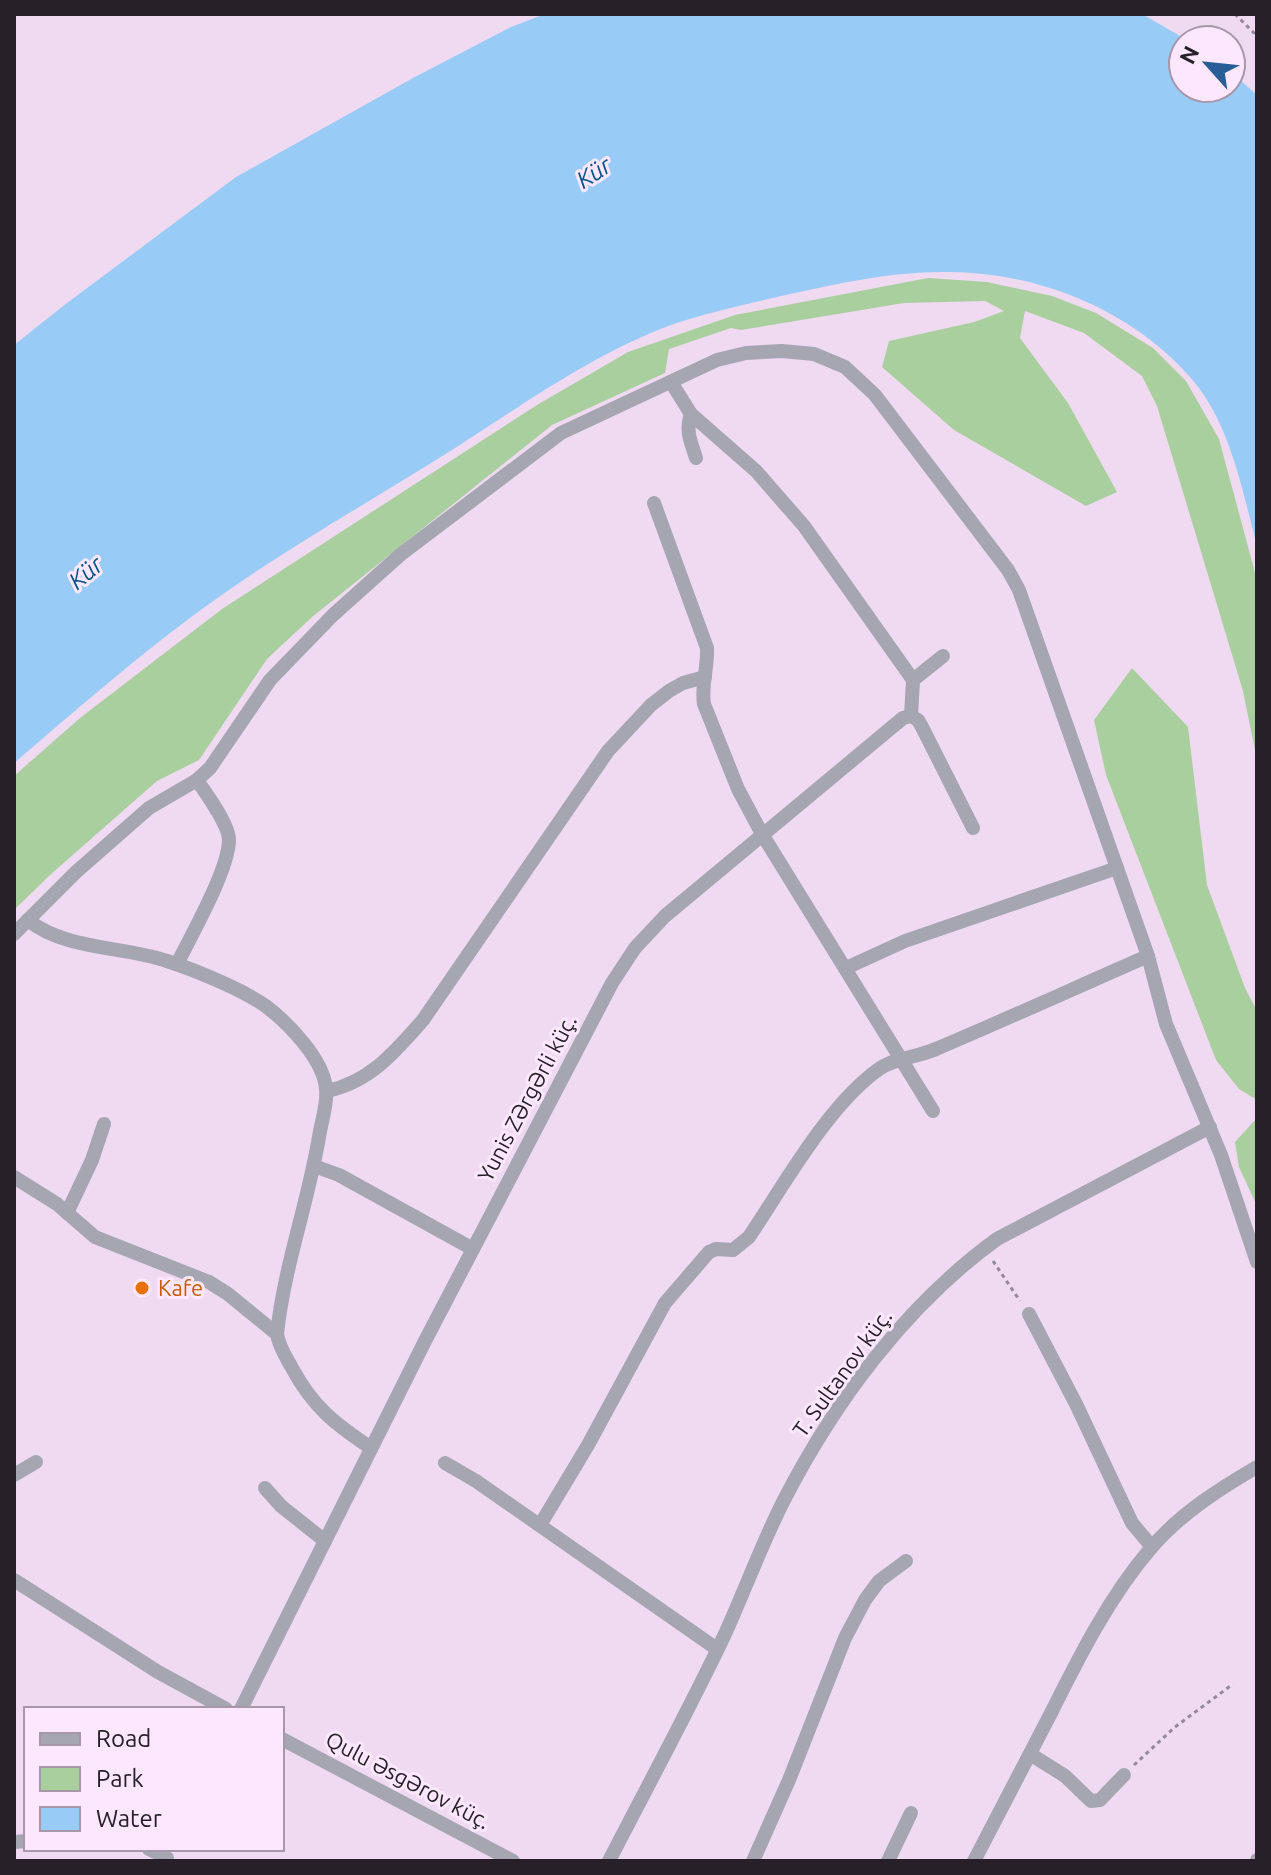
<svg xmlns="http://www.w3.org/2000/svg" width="1271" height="1875" viewBox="0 0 1271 1875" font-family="Ubuntu,sans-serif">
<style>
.green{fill:#aacf9f}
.water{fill:#98cbf6}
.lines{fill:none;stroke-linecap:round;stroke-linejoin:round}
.path{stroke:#978899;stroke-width:3;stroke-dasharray:4 4;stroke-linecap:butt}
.minor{stroke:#a6a6b2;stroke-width:14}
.food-dot{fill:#e8710a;stroke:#fde7fe;stroke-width:3}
.labels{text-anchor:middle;stroke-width:6;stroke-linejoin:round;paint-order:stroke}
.street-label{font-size:22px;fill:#272028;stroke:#fde7fe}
.food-label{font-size:22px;fill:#c56008;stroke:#fde7fe;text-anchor:start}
.water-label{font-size:24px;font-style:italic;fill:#035485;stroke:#fde7fe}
</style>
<rect width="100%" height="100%" fill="#efdaf1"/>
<g class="green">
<polygon points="928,278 987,282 1052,296 1096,313 1153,348 1186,381 1219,439 1257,580 1257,760 1243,691 1157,406 1142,376 1084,333 1025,311 1020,338 1068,403 1117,492 1086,506 954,430 882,367 889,341 974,322 1004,311 985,301 904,303 741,330 731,328 669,349 665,373 552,425 312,617 267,659 199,760 157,781 50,875 14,910 14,776 80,718 222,609 537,405 628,352 735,315"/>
<polygon points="1132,668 1188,727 1207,885 1245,988 1257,1011 1257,1100 1239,1089 1216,1060 1106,775 1094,720"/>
<polygon points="1257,1118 1257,1206 1239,1167 1235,1142"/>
</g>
<path class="water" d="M545 14H1142L1187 40H1183V88H1231V72L1257 95V546C1243 493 1232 433 1199 388 1140 312 1037 270 942 272 890 272 840 283 790 294 751 303 709 312 671 325 590 355 517 409 444 455 371 501 294 544 223 594 150 645 82 705 14 763V345L67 303 236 177 413 78 511 27Z"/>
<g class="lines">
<g class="path">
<polyline points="1235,14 1257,36"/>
<polyline points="993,1261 1020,1301"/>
<polyline points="1134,1765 1175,1727 1233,1684"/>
</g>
<g class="minor">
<polyline points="671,382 691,414 756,471 804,526 913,680 911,716"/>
<path d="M691 414C685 431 691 442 696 458"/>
<path d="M654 503 707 648C708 667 701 685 704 704L738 789 762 834 933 1111"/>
<polyline points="913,680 943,656"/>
<path d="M28 920C65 950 123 946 167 961 195 970 244 990 267 1007 289 1024 324 1060 326 1089 328 1104 321 1122 319 1137 308 1203 284 1267 277 1334 279 1347 286 1357 292 1368 313 1407 335 1424 371 1448"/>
<polyline points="14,934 76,872 149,808 197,780 210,768 270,680 333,615 400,555 561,433 717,360 746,353 782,351 814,354 845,367 875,395 1008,570 1019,590 1148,956 1166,1024 1221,1155 1257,1262"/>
<path d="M177 964C191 936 228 871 229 841 230 825 206 794 197 780"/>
<polyline points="846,968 905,941 1117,868"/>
<path d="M327 1091C370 1082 395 1052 423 1020L608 751 651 705 669 691 683 683 705 677"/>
<polyline points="314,1166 339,1175 473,1249"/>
<polyline points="14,1177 57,1204 95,1237 209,1282 228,1294 277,1334"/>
<polyline points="67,1213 92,1160 104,1124"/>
<polyline points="1029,1314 1076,1404 1132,1523 1152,1547"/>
<polyline points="445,1463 476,1481 717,1649"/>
<polyline points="14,1475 36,1462"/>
<polyline points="265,1488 281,1506 325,1541"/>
<path d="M540 1525 588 1445 665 1303 709 1252 716 1249 733 1250 749 1237C784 1185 828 1105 879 1069 895 1058 918 1057 936 1049 1007 1019 1077 987 1148 956"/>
<polyline points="14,1580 158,1672 226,1709"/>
<polyline points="241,1709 425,1341 612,983 635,948 665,916 903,718 911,716 918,720 923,729 973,828"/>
<polyline points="282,1739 513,1861"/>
<polyline points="1030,1754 1065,1776 1091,1801 1100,1800 1124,1775"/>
<polyline points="14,1842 26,1841"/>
<polyline points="149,1849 167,1858"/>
<path d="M609 1861C648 1785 689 1710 725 1634 745 1590 762 1543 784 1500 835 1401 906 1305 997 1239L1210 1127"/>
<polyline points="753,1861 789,1780 845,1638 865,1600 879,1581 906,1561"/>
<polyline points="888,1861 911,1813"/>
<path d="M974 1861C999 1812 1025 1764 1050 1715 1079 1657 1109 1597 1151 1548 1180 1514 1219 1489 1257 1467"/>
<polyline points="1257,1861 1257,1860"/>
</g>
</g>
<circle class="food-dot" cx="142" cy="1288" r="8"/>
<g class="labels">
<g class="street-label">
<text transform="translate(527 1098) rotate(-62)" y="8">Yunis Zərgərli küç.</text>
<text transform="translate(842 1373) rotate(-54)" y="8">T. Sultanov küç.</text>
<text transform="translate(408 1780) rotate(28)" y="8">Qulu Əsgərov küç.</text>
</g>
<g class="food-label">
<text x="158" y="1296">Kafe</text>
</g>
<g class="water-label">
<text transform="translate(594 173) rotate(-33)" y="8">Kür</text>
<text transform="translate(86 573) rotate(-40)" y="8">Kür</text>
</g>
</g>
<rect width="1271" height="1875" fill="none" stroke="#272028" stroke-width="32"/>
<rect x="24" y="1707" width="260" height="144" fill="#fde7fe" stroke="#a797a8" stroke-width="2"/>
<rect x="40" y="1733" width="40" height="12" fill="#a6a6b2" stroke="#a797a8" stroke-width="2"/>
<text x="96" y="1747" font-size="24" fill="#272028">Road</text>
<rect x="40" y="1767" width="40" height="24" fill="#aacf9f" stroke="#a797a8" stroke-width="2"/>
<text x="96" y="1787" font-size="24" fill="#272028">Park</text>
<rect x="40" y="1807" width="40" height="24" fill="#98cbf6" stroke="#a797a8" stroke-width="2"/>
<text x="96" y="1827" font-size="24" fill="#272028">Water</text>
<g transform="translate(1207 64) rotate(297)"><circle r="38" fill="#fde7fe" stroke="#a797a8" stroke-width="2"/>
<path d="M0-6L14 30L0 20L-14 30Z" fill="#275e96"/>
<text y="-12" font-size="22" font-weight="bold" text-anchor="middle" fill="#272028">N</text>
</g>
</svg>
